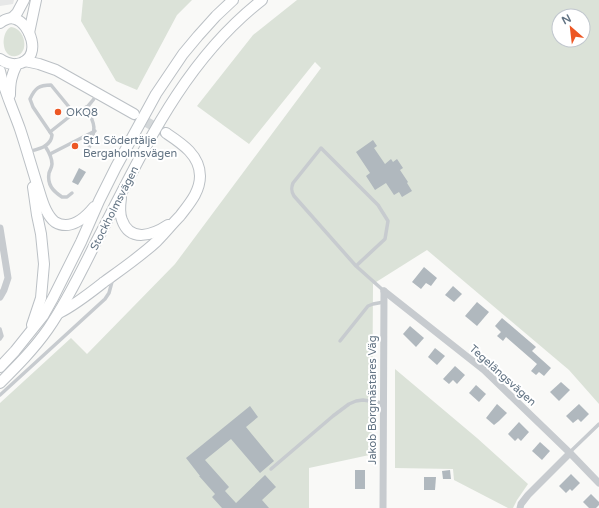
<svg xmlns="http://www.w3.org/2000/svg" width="599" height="508" viewBox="0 0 599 508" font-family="'Varela Round',sans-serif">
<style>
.built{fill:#e7e8e8}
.green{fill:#dbe2d8;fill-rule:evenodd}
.building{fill:#b0b8be}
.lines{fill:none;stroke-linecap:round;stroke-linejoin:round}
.secondary-tunnel{stroke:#d4d8da;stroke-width:10;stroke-dasharray:10 5;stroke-linecap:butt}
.secondary-casing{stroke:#bbc0c5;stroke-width:12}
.service{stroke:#c7cbcf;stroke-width:3.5}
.minor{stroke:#c7cbcf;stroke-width:7}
.secondary{stroke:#fff;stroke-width:10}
.poi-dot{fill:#ed5724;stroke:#fff;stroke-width:1.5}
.labels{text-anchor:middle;stroke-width:4;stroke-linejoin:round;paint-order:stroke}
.poi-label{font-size:11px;fill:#637484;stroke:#fff;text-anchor:start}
.street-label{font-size:11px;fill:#637484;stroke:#fff}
</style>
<rect width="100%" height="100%" fill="#f9f9f7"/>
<polygon class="built" points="0,0 14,0 13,4 0,6"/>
<g class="green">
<polygon points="83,0 192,0 177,15 137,90 116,81 81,21"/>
<path d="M297 0H599V404L569 370 427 250 373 284 372 444 374 454 309 468V508H0V403L71 338 87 354 175 264 321 68 315 62 249 144 197 106 253 35ZM559 16H583V40H559Z"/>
<path d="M11 27C25 28 30 53 16 56 1 59 0 32 11 27Z"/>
<polygon points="395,369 477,438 528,484 517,500 513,508 508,508 454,480 453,469 395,468"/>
</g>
<g class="building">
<polygon points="373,140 377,146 374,148 385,164 391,159 393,162 397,159 403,168 400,170 408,182 407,183 412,191 402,197 399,192 394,195 386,183 375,190 366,176 370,173 356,152"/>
<polygon points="79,168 86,172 78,185 72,182"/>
<polygon points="424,267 437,278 431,286 426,283 421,289 412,282"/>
<polygon points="453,286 462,294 454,302 445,295"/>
<polygon points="477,302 489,312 477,326 465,316"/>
<polygon points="502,318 536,347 532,351 551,368 544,376 539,372 536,375 531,371 537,364 506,337 503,341 497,336 501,332 495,326"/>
<polygon points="410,326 424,338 416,347 403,334"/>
<polygon points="435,348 445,356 437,365 428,357"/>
<polygon points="455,366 465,375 457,384 453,380 449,384 443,379"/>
<polygon points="561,382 570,390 559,401 550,392"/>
<polygon points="476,385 486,394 479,402 469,393"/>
<polygon points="497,404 507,413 499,421 494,425 486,418"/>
<polygon points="579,404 589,414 581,422 578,419 573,423 566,416"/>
<polygon points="250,406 258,417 246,427 274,461 260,473 231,439 205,460 229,487 225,491 236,503 265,475 276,487 262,500 269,508 222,508 212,497 215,494 199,476 200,476 186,458"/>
<polygon points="519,422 529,432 521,441 518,438 515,441 508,434"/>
<polygon points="540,442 550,451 542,460 532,451"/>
<rect x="355" y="470" width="10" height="19"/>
<polygon points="450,470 451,479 443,479 442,471"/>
<polygon points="571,474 580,483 572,491 570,489 566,493 559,486"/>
<polygon points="424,477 436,477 435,490 424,490"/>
<polygon points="591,494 599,502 599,505 596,508 589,508 583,502"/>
</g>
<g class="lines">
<polyline class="secondary-tunnel" points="134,115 164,132"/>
<g class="secondary-casing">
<g id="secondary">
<polyline points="12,18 17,13 24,0"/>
<path d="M0 23C4 20 10 17 15 19 30 23 42 56 21 63 13 66 6 63 0 59"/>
<polyline points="29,33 36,0"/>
<polyline points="25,61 39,64 56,70 134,114"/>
<path d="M0 71C4 91 13 109 20 129 26 147 31 165 37 184 40 193 42 202 46 210 48 214 51 219 55 222 70 231 85 218 94 207"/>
<path d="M10 95C10 83 11 76 17 64"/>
<path d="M121 198C120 205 119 213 122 220 130 243 153 235 168 225"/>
<path d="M59 313C75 305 90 293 104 282 122 269 141 256 157 241 165 233 172 224 180 216 189 204 200 192 200 176 200 155 181 143 166 133"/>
<polyline points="32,325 41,298 44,264 41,234 37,215 33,187"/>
<polyline points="0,367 15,351 43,316 53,298 81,242 99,201 116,167 156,94 183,54 198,36 216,16 233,0"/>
<path d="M0 383C17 366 34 349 48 329 66 303 80 274 94 246 141 157 180 64 262 0"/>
</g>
</g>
<g class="service">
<polyline points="50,132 74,113"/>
<path d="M45 146C49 152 52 157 52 164 52 167 50 170 49 173 47 185 53 191 62 197H67L72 193"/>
<path d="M28 152C38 149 51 147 52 135L33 107 30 99C35 88 39 85 51 85L74 113 77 115C84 112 93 101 97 94"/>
<polyline points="50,154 95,131"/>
<path d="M84 156C88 153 88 152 89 148 96 129 96 125 86 107"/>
<path d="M356 266 385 239 388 221 378 205 321 148 293 183C291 188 291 191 294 196L356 266 384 291"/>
<polyline points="0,329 2,336 0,339"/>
<polyline points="340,341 368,306 373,304 384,302"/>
<polyline points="0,395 105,299 109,293 113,278"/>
<polyline points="570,452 599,424"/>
<polyline points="271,469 333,416 349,404 356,401 363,400 383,403"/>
</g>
<g class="minor">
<polyline points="0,228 8,278 4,290 0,297"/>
<polyline points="384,291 484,370 570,453 599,483"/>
<polyline points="383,508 384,291"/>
<polyline points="520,508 521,504 528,495 570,453"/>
</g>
<use href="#secondary" class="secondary"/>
</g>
<g class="poi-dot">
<circle cx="58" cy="112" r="4"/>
<circle cx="75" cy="146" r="4"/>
</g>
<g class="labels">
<g class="poi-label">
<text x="66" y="116">OKQ8</text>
<text x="83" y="144">St1 Södertälje<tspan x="83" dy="13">Bergaholmsvägen</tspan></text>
</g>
<g class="street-label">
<text transform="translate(114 208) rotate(-63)" y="4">Stockholmsvägen</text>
<text transform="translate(503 375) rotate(42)" y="4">Tegelängsvägen</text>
<text transform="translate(372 400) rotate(-90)" y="4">Jakob Borgmästares Väg</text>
</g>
</g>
<g transform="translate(571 28) rotate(332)"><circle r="19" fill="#ffffff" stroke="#c1c7ce"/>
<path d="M0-3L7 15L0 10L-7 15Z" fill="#ed5724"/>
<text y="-6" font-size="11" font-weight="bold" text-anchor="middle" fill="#637484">N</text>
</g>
</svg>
